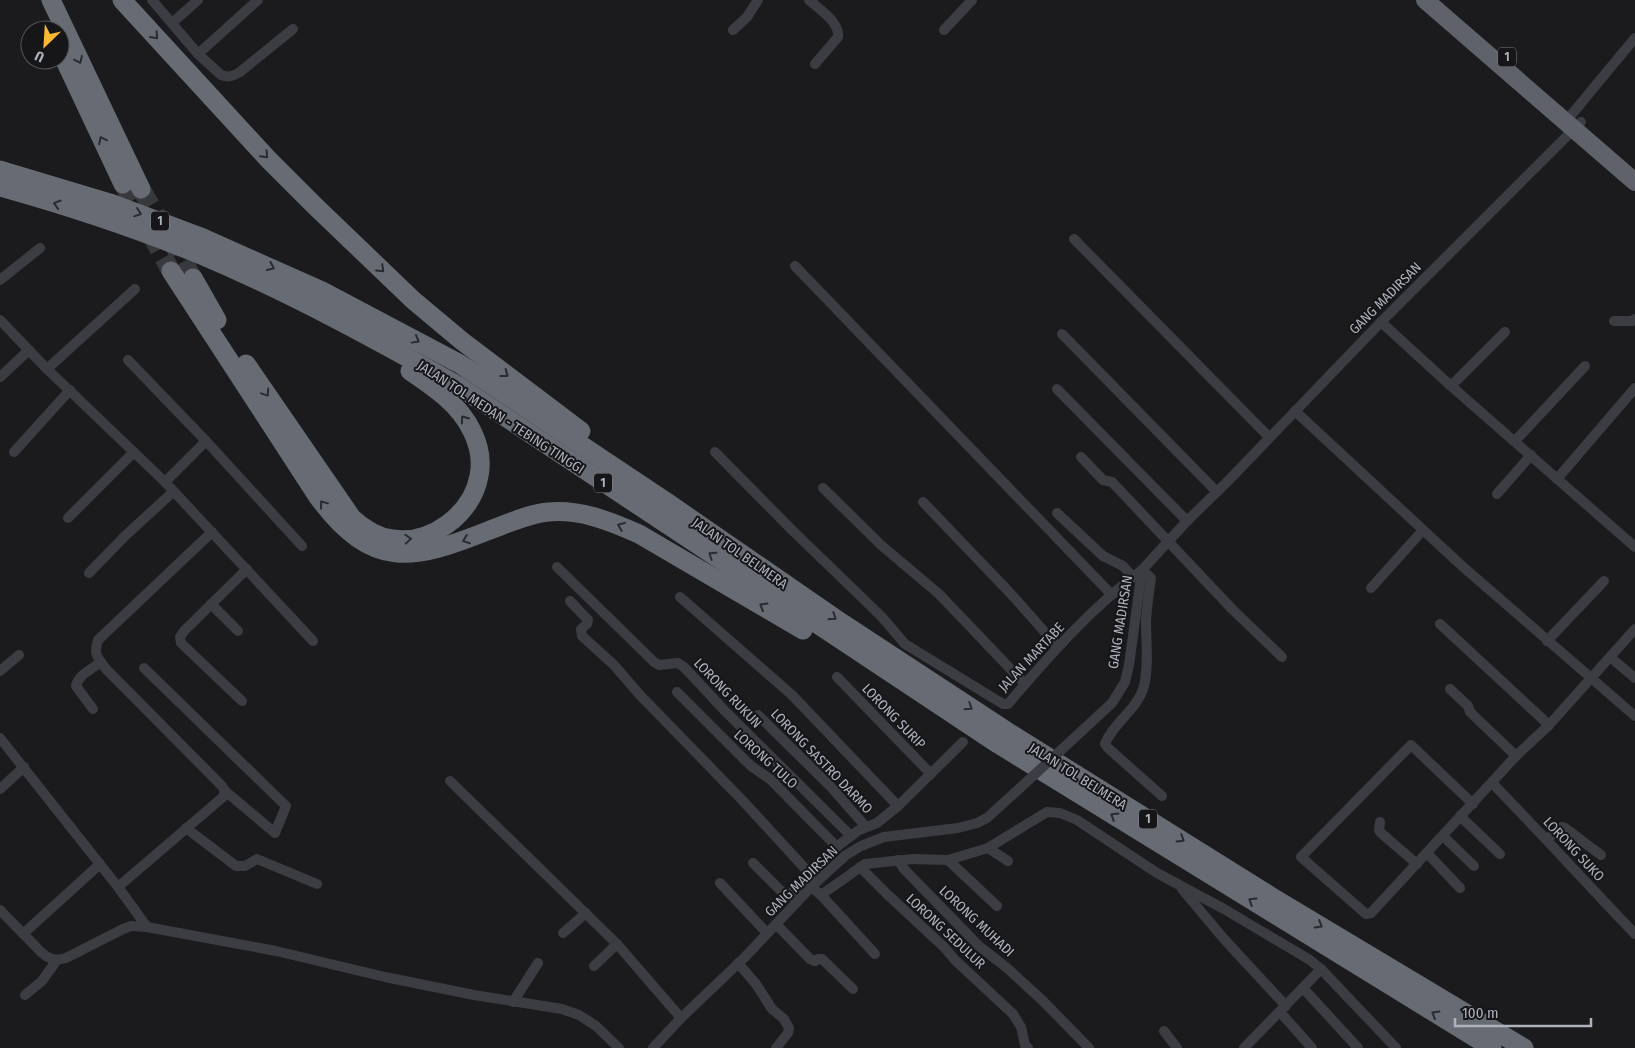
<svg xmlns="http://www.w3.org/2000/svg" width="1635" height="1048" viewBox="0 0 1635 1048" font-family="'Fira Sans Condensed',sans-serif">
<style>
.lines{fill:none;stroke-linecap:round;stroke-linejoin:round}
.motorway-tunnel{stroke:#38393d;stroke-width:19;stroke-dasharray:19 9;stroke-linecap:butt}
.minor{stroke:#3b3d43;stroke-width:10}
.trunk{stroke:#5f626b;stroke-width:18}
.motorway{stroke:#676b74;stroke-width:19}
.minor-bridge{stroke:#3b3d43;stroke-width:10}
.oneway{stroke:#2a2b2f}
.labels{text-anchor:middle;stroke-width:4;stroke-linejoin:round;paint-order:stroke}
.shield{fill:#161618;stroke:#80838c;stroke-width:1}
.shield-label{font-size:12px;font-weight:bold;fill:#adb2bd}
.street-label{font-size:14px;fill:#adb2bd;stroke:#161618}
</style>
<rect width="100%" height="100%" fill="#1b1b1d"/>
<g class="lines">
<g class="motorway-tunnel">
<polyline points="123,184 171,271"/>
<polyline points="141,189 193,278"/>
</g>
<g class="minor">
<path d="M152 0 198 54 221 75C229 78 233 76 240 72L293 29"/>
<path d="M809 0C819 9 840 22 838 37L815 64"/>
<polyline points="172,23 198,0"/>
<polyline points="733,30 747,17 758,0"/>
<polyline points="944,30 972,0"/>
<polyline points="198,54 258,0"/>
<polyline points="1572,114 1635,38"/>
<polyline points="1074,239 1269,437"/>
<polyline points="795,266 1112,595"/>
<polyline points="0,280 40,248"/>
<polyline points="0,320 47,369 165,482 313,641"/>
<polyline points="1614,321 1632,321 1635,319"/>
<polyline points="1381,322 1451,386 1635,547"/>
<polyline points="1062,334 1217,492"/>
<polyline points="128,360 206,441 302,546"/>
<polyline points="47,369 135,289"/>
<polyline points="0,377 29,350"/>
<polyline points="1451,386 1505,332"/>
<polyline points="1057,389 1187,521"/>
<polyline points="1295,411 1462,566 1635,716"/>
<polyline points="1515,441 1585,366"/>
<polyline points="14,452 70,390"/>
<path d="M715 452 793 531 881 616 905 644 1003 704H1008C1048 657 1092 607 1142 570L1151 578C1149 592 1147 606 1146 620 1146 642 1149 665 1144 686 1138 709 1112 724 1105 744L1108 748 1162 796"/>
<polyline points="1081,457 1103,480 1112,482 1233,610 1282,657"/>
<polyline points="1557,479 1635,388"/>
<polyline points="165,482 206,441"/>
<polyline points="823,488 881,545 939,594 1025,684"/>
<polyline points="1497,494 1531,455"/>
<polyline points="923,502 1012,595 1058,647"/>
<polyline points="1057,513 1103,556 1123,566 1133,577"/>
<polyline points="68,518 134,452"/>
<polyline points="557,567 654,662 659,665 678,663 684,667 725,711 851,836"/>
<polyline points="89,573 125,536 173,492"/>
<polyline points="1371,588 1423,530"/>
<polyline points="680,597 792,695 898,806"/>
<polyline points="570,601 588,620 587,624 581,629 582,636 614,665 639,694 744,802 810,874"/>
<polyline points="211,604 238,631"/>
<polyline points="1440,624 1549,725"/>
<polyline points="1547,641 1604,581"/>
<polyline points="1610,657 1635,678"/>
<polyline points="144,668 286,806 275,833 225,791"/>
<polyline points="0,671 19,655"/>
<polyline points="837,677 931,774"/>
<polyline points="1450,689 1468,706 1470,712 1516,756"/>
<polyline points="677,692 751,766 770,779 837,847"/>
<polyline points="242,701 181,643 180,637 184,631 247,569"/>
<path d="M93 709 76 686C78 675 92 669 101 662"/>
<polyline points="758,715 831,787 866,827"/>
<polyline points="0,738 118,887 147,927"/>
<polyline points="1072,740 1112,703 1125,682 1129,665 1142,570 1187,521 1228,481 1381,322 1581,122"/>
<polyline points="450,781 617,944 681,1018"/>
<path d="M1493 784C1541 833 1587 884 1635 934"/>
<polyline points="0,789 24,767"/>
<polyline points="1473,804 1411,745 1301,857 1366,914 1371,913 1516,756 1549,725 1635,629"/>
<polyline points="1460,816 1500,854"/>
<polyline points="1380,822 1379,830 1381,833 1417,864"/>
<polyline points="186,828 236,866 245,866 257,859 317,884"/>
<polyline points="1443,836 1474,866"/>
<polyline points="1547,839 1562,827 1565,828 1601,855"/>
<polyline points="988,848 1008,861"/>
<polyline points="1428,854 1460,888"/>
<polyline points="898,860 904,869 979,946 1007,968 1042,1000 1089,1048"/>
<polyline points="948,860 997,906"/>
<polyline points="753,863 787,897 831,851 859,830 877,823 898,806 963,742"/>
<polyline points="860,867 888,895 944,947 955,960 1013,1014 1021,1027 1025,1045 1028,1048"/>
<polyline points="720,883 767,933"/>
<path d="M118 887 223 797 225 791 222 786 106 669C98 658 93 655 98 640L212 532"/>
<polyline points="811,887 821,895 865,864 913,859 948,860 988,848 1047,812 1060,813 1077,820 1157,873 1224,909 1310,960 1321,969 1396,1048"/>
<polyline points="1182,889 1224,939 1286,1006"/>
<polyline points="821,895 875,954"/>
<path d="M0 910 41 952C50 960 56 961 66 958L123 929 131 926 147 927 276 951 385 977 474 995 562 1009 579 1015 596 1026 619 1048"/>
<polyline points="776,924 810,959 815,961 818,959 822,959 853,989"/>
<polyline points="563,933 586,913"/>
<polyline points="23,934 100,864"/>
<polyline points="738,963 756,984 772,1009 784,1019 789,1028 788,1033 776,1048"/>
<polyline points="594,966 617,944"/>
<polyline points="1303,988 1358,1048"/>
<polyline points="25,995 42,981 57,960"/>
<polyline points="513,1002 538,963"/>
<polyline points="1280,1012 1312,1048"/>
<polyline points="1164,1031 1177,1048"/>
<polyline points="653,1048 681,1018 745,957 811,887 846,855 861,846 884,837 958,828 977,823 987,818 1020,788"/>
<polyline points="1244,1048 1321,969"/>
</g>
<polyline class="trunk" points="1425,0 1635,182"/>
<g class="motorway">
<polyline points="51,0 141,189"/>
<polyline points="122,0 268,159 315,206 413,300 462,341 581,431"/>
<polyline points="60,50 123,184"/>
<polyline points="0,170 110,203 203,238 322,291 460,364 668,503 842,623 1008,732 1272,897 1524,1048"/>
<path d="M0 187C68 206 135 228 201 255 289 292 373 338 457 385L998 744 1492 1048"/>
<path d="M171 271 318 497C373 571 412 561 490 530 509 523 528 514 548 512 580 509 610 521 639 534L803 630"/>
<polyline points="193,278 217,320"/>
<path d="M246 364 352 518C363 528 376 537 392 539 430 545 472 515 479 476 482 461 479 445 472 431 460 405 434 387 410 371"/>
</g>
<polyline class="minor-bridge" points="1020,788 1072,740"/>
</g>
<defs><path id="oneway-chevron" d="M-2-3.5L2.5 0L-2 3.5" fill="none" stroke-width="1.6" stroke-linecap="round" stroke-linejoin="round" transform="scale(1.25)"/></defs>
<g class="oneway">
<use href="#oneway-chevron" transform="translate(155 36) rotate(48)"/>
<use href="#oneway-chevron" transform="translate(79 60) rotate(65)"/>
<use href="#oneway-chevron" transform="translate(102 140) rotate(-116)"/>
<use href="#oneway-chevron" transform="translate(265 155) rotate(47)"/>
<use href="#oneway-chevron" transform="translate(57 204) rotate(-163)"/>
<use href="#oneway-chevron" transform="translate(138 213) rotate(19)"/>
<use href="#oneway-chevron" transform="translate(271 267) rotate(24)"/>
<use href="#oneway-chevron" transform="translate(381 269) rotate(44)"/>
<use href="#oneway-chevron" transform="translate(416 340) rotate(29)"/>
<use href="#oneway-chevron" transform="translate(505 374) rotate(37)"/>
<use href="#oneway-chevron" transform="translate(266 393) rotate(56)"/>
<use href="#oneway-chevron" transform="translate(464 419) rotate(-125)"/>
<use href="#oneway-chevron" transform="translate(323 504) rotate(-127)"/>
<use href="#oneway-chevron" transform="translate(621 526) rotate(-158)"/>
<use href="#oneway-chevron" transform="translate(408 539) rotate(-3)"/>
<use href="#oneway-chevron" transform="translate(466 540) rotate(159)"/>
<use href="#oneway-chevron" transform="translate(712 555) rotate(-146)"/>
<use href="#oneway-chevron" transform="translate(763 606) rotate(-149)"/>
<use href="#oneway-chevron" transform="translate(833 617) rotate(34)"/>
<use href="#oneway-chevron" transform="translate(969 707) rotate(33)"/>
<use href="#oneway-chevron" transform="translate(1114 816) rotate(-148)"/>
<use href="#oneway-chevron" transform="translate(1181 839) rotate(32)"/>
<use href="#oneway-chevron" transform="translate(1252 901) rotate(-148)"/>
<use href="#oneway-chevron" transform="translate(1319 925) rotate(31)"/>
<use href="#oneway-chevron" transform="translate(1435 1014) rotate(-149)"/>
</g>
<g class="labels">
<g class="shield">
<rect x="1498" y="47.5" width="18" height="19" rx="4"/>
<rect x="151" y="211.5" width="18" height="19" rx="4"/>
<rect x="594" y="473.5" width="18" height="19" rx="4"/>
<rect x="1139" y="809.5" width="18" height="19" rx="4"/>
</g>
<g class="shield-label">
<text x="1507" y="61">1</text>
<text x="160" y="225">1</text>
<text x="603" y="487">1</text>
<text x="1148" y="823">1</text>
</g>
<g class="street-label">
<text transform="translate(1385 298) rotate(-45)" y="5">GANG MADIRSAN</text>
<text transform="translate(501 417) rotate(33)" y="5">JALAN TOL MEDAN - TEBING TINGGI</text>
<text transform="translate(740 553) rotate(35)" y="5">JALAN TOL BELMERA</text>
<text transform="translate(1120 622) rotate(-81)" y="5">GANG MADIRSAN</text>
<text transform="translate(1031 657) rotate(-47)" y="5">JALAN MARTABE</text>
<text transform="translate(728 693) rotate(46)" y="5">LORONG RUKUN</text>
<text transform="translate(894 716) rotate(46)" y="5">LORONG SURIP</text>
<text transform="translate(766 759) rotate(42)" y="5">LORONG TULO</text>
<text transform="translate(822 761) rotate(46)" y="5">LORONG SASTRO DARMO</text>
<text transform="translate(1078 776) rotate(32)" y="5">JALAN TOL BELMERA</text>
<text transform="translate(1574 849) rotate(47)" y="5">LORONG SUKO</text>
<text transform="translate(801 881) rotate(-44)" y="5">GANG MADIRSAN</text>
<text transform="translate(977 921) rotate(43)" y="5">LORONG MUHADI</text>
<text transform="translate(946 931) rotate(43)" y="5">LORONG SEDULUR</text>
</g>
</g>
<g transform="translate(45 45) rotate(205)"><circle r="24" fill="#161618" stroke="#52545a"/>
<path d="M0-4L9 19L0 12L-9 19Z" fill="#fdb834"/>
<text y="-8" font-size="14" font-weight="bold" text-anchor="middle" fill="#adb2bd">U</text>
</g>
<path d="M1455 1018v8h136v-8" fill="none" stroke="#adb2bd" stroke-width="2.5"/>
<text x="1462" y="1018" font-size="15" fill="#adb2bd" stroke="#161618" stroke-width="4" paint-order="stroke">100 m</text>
</svg>
